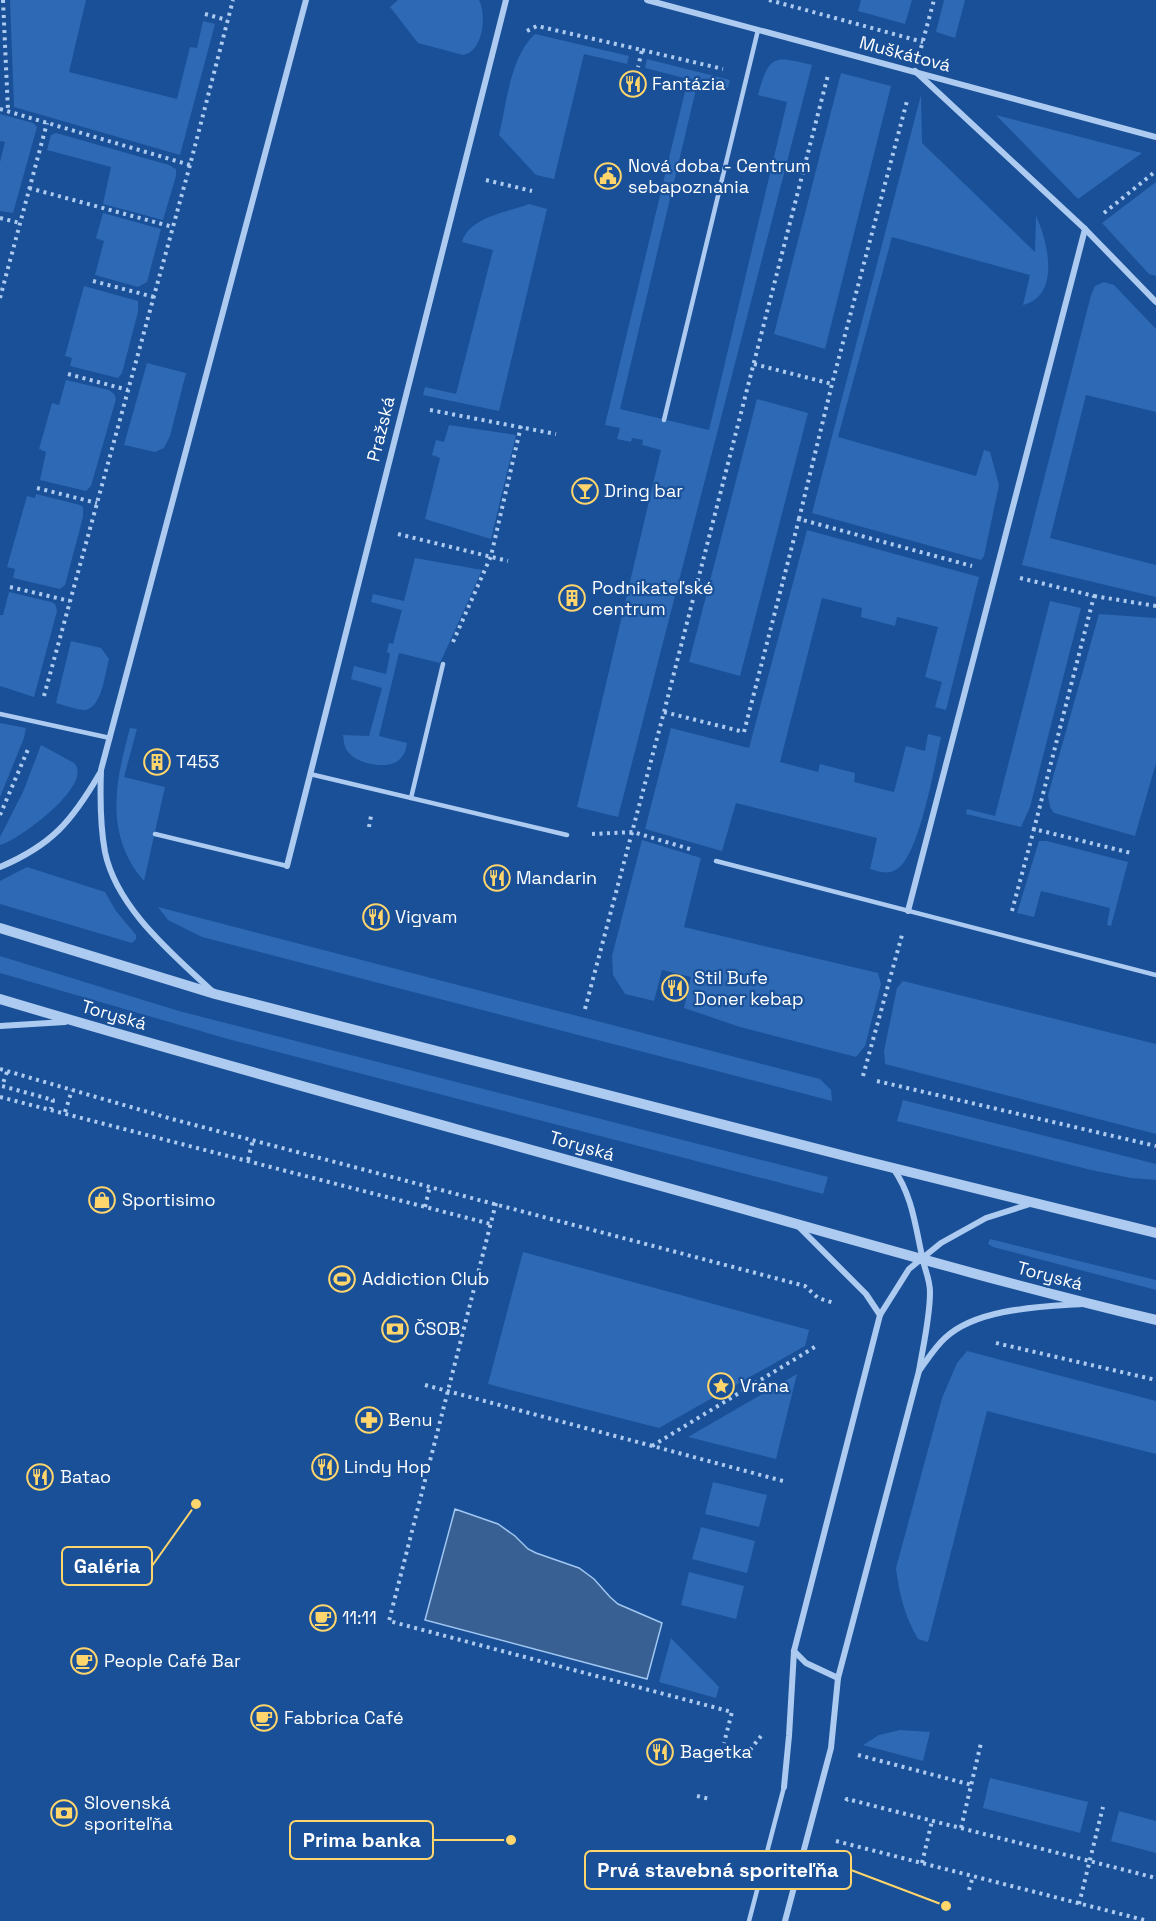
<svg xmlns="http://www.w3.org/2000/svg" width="1156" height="1921" viewBox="0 0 1156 1921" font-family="'Space Grotesk',sans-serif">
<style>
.green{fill:#2d69b4}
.water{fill:#396093;stroke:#a0c6f2;stroke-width:1.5}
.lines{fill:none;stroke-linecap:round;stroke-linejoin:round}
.path{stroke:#adcbf0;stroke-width:4;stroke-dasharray:3 4.5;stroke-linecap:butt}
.service{stroke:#adcbf0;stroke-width:4.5}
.minor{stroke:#adcbf0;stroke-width:6}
.tertiary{stroke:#adcbf0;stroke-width:10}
.labels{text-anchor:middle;stroke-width:4.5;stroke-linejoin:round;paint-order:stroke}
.street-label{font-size:18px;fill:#fff;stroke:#1a5097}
.poi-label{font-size:18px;fill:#fff;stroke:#1a5097;text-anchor:start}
.leader{fill:none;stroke:#ffd56c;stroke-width:2}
.callout-dot{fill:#ffd56c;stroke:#1a5097;stroke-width:2}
.callout{fill:#1a5097;stroke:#ffd56c;stroke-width:2}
.callout-label{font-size:20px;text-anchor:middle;font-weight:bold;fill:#fff}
</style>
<rect width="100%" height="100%" fill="#1a5097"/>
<g class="green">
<polygon points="10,0 86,0 69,72 177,99 190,47 197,48 203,21 215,24 180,155 14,107"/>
<path d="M398 0H479C487 15 483 52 463 55L418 43 390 7Z"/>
<polygon points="861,0 912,0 905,24 858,11"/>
<polygon points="944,0 965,0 955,38 936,32"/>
<path d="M535 34 629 56 627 64 584 54 554 179 536 175 499 135C507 102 510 57 535 34Z"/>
<path d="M647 59 730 80 728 88 698 81 620 409 709 430 787 102 758 95C769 55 773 55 812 65L618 817 577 807 661 450 642 445 643 440 632 438 631 442 617 439 620 428 605 425 688 79 645 68Z"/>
<polygon points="841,73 891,86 825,349 774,334"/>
<path d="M921 95 922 143 1035 252 1036 216C1048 241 1061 296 1023 305L1030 275 892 237 838 437 976 476 984 450 990 452 999 485 984 556 981 560 812 513Z"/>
<polygon points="0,114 33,123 37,127 13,213 0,211 0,162 5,142 0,141"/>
<polygon points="996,115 1142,153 1078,199"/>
<polygon points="56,133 169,165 176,169 176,176 163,220 103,204 111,167 47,150 51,135"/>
<polygon points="1156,182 1156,276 1149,274 1102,223"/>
<path d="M529 204 547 209 499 411 423 395 425 387 456 394 493 250 462 242C469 217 508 212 529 204Z"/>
<polygon points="103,213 161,229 147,282 138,287 95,275 104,241 96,238"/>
<polygon points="1104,282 1114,285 1156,329 1156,412 1086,395 1050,538 1156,565 1156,597 1022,565 1091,295 1095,286"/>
<polygon points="84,286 138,301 138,312 122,373 118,378 70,366 72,358 65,356"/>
<polygon points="147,363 186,373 170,436 164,448 155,452 124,445"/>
<polygon points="66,380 109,390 114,394 116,399 91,486 86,491 40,480 46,452 39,449 52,403 59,405"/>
<polygon points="757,399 808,413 740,676 689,662"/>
<polygon points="449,425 516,435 491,539 425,519 440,458 432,455 436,440 444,442"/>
<polygon points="36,494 80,505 83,507 83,517 65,585 60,589 13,578 15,569 7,567 27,496 35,498"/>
<path d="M807 530 979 577 946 710 935 707 942 682 925 677 938 627 897 617 895 626 861 617 862 608 822 598 780 762 818 772 820 764 855 773 854 782 894 792 906 746 925 751 928 734 941 737C935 764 919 856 897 869 889 875 880 872 870 869L877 838 736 803 722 851 645 829 671 728 749 748Z"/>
<path d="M415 558 482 570 440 663 399 653 379 736 407 743C406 749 405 755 399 760 388 770 358 764 349 753 344 748 344 742 343 735L369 736 382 688 351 679 354 666 386 674 390 654 387 652 389 643 393 644 402 610 371 602 373 594 404 601Z"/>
<polygon points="9,592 51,602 55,604 57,611 34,697 0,686 0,615 3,615"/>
<polygon points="1050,601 1081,608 1030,807 1021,827 966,814 967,809 995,816"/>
<polygon points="1099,614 1156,618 1156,763 1135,836 1054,813 1050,807 1048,795"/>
<path d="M71 641 101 648 109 659C105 673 102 708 85 710 76 710 64 705 56 703Z"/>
<polygon points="0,723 26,728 24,738 0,797"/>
<path d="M130 728 137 729 124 777 165 787 144 881C104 834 115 783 130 728Z"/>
<path d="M41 745 74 763C95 784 19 840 0 845V837L23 792Z"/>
<polygon points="642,840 701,858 684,927 878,973 881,984 865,1046 856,1057 740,1027 684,1008 691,977 662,970 654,1001 625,994 613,975 612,956"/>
<polygon points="1039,841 1047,841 1128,862 1111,926 1107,925 1110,908 1041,891 1034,917 1017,913"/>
<polygon points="27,867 105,892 116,911 136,935 136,939 132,943 0,904 0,881"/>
<polygon points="158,907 820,1079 831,1090 832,1101 202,937 168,920"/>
<polygon points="0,956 179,1011 828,1177 823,1194 228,1039 0,973"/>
<polygon points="903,981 1156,1044 1156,1134 885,1064 884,1051 897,988"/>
<polygon points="903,1100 1156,1164 1156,1180 1131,1178 1091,1170 897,1121"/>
<polygon points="990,1239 1156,1280 1156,1290 993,1247 988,1244"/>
<polygon points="523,1252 809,1330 805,1346 659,1428 488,1384"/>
<path d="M967 1351 1156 1401V1454L987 1411 928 1642 918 1639C905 1617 899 1594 896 1568L942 1398 957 1363Z"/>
<polygon points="797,1374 776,1459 688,1437"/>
<polygon points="713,1482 767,1495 759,1527 705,1514"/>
<polygon points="701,1527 755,1541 747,1573 692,1559"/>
<polygon points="689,1572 744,1586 736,1619 681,1605"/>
<polygon points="671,1638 719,1687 716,1698 659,1682"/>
<polygon points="900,1730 930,1732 923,1761 863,1745 879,1735"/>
<polygon points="990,1778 1088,1802 1080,1833 983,1808"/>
<polygon points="1119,1811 1156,1821 1156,1853 1111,1841"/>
</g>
<polygon class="water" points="455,1509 498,1524 515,1536 528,1549 536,1553 579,1568 594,1579 610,1597 618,1604 662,1623 647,1679 425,1620"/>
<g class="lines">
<g class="path">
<polyline points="3,0 8,111"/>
<polyline points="769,0 923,42"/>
<polyline points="205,14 227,20"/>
<polyline points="527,31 537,26 642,50 638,67"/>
<polyline points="921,48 934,0"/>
<polyline points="642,50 723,69"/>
<polyline points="0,109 190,165"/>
<polyline points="486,180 532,191"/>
<polyline points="29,188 173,227"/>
<polyline points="1104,213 1156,171"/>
<polyline points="0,218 20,223"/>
<polyline points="93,281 154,297"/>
<polyline points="0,298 47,123"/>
<polyline points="754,364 832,384"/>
<polyline points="68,374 128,390"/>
<polyline points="430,410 556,434"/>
<polyline points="37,488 97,503"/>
<polyline points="799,519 832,384 907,101"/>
<polyline points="398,534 508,561"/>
<polyline points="1020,578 1094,596 1034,829"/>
<polyline points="10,587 70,601"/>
<polyline points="1094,596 1156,606"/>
<polyline points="453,642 491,556 521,426"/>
<polyline points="44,696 190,165 233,0"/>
<polyline points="664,712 744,732 799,519 972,566"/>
<polyline points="0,815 29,747"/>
<polyline points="369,827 371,816"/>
<polyline points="592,834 633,832 693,850"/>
<polyline points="1012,911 1034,829 1131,853"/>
<polyline points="585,1009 664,712 828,75"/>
<polyline points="0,1069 172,1119 805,1286 818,1298 834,1303"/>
<polyline points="7,1072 2,1086 53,1100 51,1109"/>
<polyline points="863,1076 902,935"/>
<polyline points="877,1081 1156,1146"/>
<polyline points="0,1097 491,1224"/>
<polyline points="65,1112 72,1090"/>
<polyline points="248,1160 253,1140"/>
<polyline points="496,1203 389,1621 732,1712 724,1743"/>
<polyline points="425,1207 430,1186"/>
<polyline points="996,1343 1156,1380"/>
<polyline points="425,1385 783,1481"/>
<polyline points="652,1446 818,1345"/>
<polyline points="750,1750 761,1736"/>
<polyline points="858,1755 972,1785"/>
<polyline points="697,1796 710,1799"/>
<polyline points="846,1801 847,1799 1156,1878"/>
<polyline points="961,1828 981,1743"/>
<polyline points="836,1841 1148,1921"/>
<polyline points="922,1863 932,1821"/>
<polyline points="969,1890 973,1876"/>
<polyline points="1079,1904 1103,1807"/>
</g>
<g class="service">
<polyline points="664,420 758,30"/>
<polyline points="0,714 110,738"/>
<polyline points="310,774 567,835"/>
<polyline points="411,798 443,664"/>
<polyline points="155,834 287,866"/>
<polyline points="716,861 1156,975"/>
<polyline points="749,1921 784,1787"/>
</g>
<g class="minor">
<polyline points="647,0 1156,137"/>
<polyline points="1085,229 1156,302"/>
<polyline points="287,866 506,0"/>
<path d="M0 867C52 845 72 821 100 773"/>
<polyline points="908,911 1085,229 915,71"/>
<path d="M213 992C173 954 117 909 105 852 100 825 100 797 101 770L306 0"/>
<polyline points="0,1026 65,1022"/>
<polyline points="797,1225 866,1294 880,1315"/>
<path d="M919 1371C927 1360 935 1347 945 1338 977 1308 1040 1307 1082 1304"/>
<polyline points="794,1651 806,1663 838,1678"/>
<polyline points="784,1787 789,1736 794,1651 880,1315 909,1269 941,1243 986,1218 1030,1204"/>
<path d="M785 1921 831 1748 838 1678 919 1371C923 1346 930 1318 930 1292 930 1279 924 1268 922 1256 915 1224 912 1195 893 1168"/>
</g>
<g class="tertiary">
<polyline points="0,928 215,994 857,1159 1156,1233"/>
<path d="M0 999C210 1062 421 1119 632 1178 807 1226 980 1278 1156 1320"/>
</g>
</g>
<defs>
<g id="restaurant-ring" transform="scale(1.35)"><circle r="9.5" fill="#1a5097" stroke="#ffd56c" stroke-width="1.5"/><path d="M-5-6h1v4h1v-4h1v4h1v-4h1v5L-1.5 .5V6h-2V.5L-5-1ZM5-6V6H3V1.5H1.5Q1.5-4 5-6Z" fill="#ffd56c"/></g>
<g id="civic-ring" transform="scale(1.35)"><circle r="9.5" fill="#1a5097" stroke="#ffd56c" stroke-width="1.5"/><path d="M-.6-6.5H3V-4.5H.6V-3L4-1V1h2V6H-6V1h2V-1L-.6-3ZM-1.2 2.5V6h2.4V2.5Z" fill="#ffd56c"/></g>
<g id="bar-ring" transform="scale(1.35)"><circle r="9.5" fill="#1a5097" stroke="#ffd56c" stroke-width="1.5"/><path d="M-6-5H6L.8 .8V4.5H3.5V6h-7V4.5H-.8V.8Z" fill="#ffd56c"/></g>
<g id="building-ring" transform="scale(1.35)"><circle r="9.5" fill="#1a5097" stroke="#ffd56c" stroke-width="1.5"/><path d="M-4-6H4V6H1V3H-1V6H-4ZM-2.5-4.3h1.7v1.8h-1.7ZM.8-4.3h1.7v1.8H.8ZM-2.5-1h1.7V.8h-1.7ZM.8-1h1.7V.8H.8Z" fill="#ffd56c"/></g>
<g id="shop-ring" transform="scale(1.35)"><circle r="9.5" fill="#1a5097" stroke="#ffd56c" stroke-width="1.5"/><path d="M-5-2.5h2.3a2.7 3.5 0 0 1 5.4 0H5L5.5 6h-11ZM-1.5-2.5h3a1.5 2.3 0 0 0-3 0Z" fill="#ffd56c"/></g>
<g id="stadium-ring" transform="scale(1.35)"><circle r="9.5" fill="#1a5097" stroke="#ffd56c" stroke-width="1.5"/><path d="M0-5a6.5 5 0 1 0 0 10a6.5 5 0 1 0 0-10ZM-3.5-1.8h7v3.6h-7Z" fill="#ffd56c"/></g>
<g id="bank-ring" transform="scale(1.35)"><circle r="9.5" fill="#1a5097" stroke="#ffd56c" stroke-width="1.5"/><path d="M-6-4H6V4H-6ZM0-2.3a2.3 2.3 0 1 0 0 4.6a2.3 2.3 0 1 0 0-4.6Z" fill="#ffd56c"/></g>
<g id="sight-ring" transform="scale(1.35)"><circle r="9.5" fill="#1a5097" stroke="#ffd56c" stroke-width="1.5"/><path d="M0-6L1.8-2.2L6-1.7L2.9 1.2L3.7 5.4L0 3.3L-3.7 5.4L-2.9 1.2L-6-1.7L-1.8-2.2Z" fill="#ffd56c"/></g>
<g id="pharmacy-ring" transform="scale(1.35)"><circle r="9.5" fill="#1a5097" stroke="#ffd56c" stroke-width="1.5"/><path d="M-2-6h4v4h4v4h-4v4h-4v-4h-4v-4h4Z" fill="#ffd56c"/></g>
<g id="cafe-ring" transform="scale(1.35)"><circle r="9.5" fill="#1a5097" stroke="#ffd56c" stroke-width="1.5"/><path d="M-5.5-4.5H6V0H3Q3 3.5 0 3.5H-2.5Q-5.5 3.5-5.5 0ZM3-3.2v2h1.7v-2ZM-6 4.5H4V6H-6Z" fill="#ffd56c"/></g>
</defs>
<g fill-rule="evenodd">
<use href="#restaurant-ring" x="633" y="84"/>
<use href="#civic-ring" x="608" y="176"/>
<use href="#bar-ring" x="585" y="491"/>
<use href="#building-ring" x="572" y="598"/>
<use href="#building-ring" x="157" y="762"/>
<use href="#restaurant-ring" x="497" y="878"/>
<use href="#restaurant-ring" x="376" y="917"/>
<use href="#restaurant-ring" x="675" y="988"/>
<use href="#shop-ring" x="102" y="1200"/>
<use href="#stadium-ring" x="342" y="1279"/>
<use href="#bank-ring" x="395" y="1329"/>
<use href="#sight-ring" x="721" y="1386"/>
<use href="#pharmacy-ring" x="369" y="1420"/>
<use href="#restaurant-ring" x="325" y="1467"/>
<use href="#restaurant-ring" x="40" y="1477"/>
<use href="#cafe-ring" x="323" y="1618"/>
<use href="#cafe-ring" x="84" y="1661"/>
<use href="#cafe-ring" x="264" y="1718"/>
<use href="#restaurant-ring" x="660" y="1752"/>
<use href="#bank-ring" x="64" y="1813"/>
</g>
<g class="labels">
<g class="street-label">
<text transform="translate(905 54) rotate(15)" y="6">Muškátová</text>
<text transform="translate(381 429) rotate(-76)" y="6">Pražská</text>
<text transform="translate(114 1015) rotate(16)" y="6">Toryská</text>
<text transform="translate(582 1146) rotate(16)" y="6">Toryská</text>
<text transform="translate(1050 1276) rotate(15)" y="6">Toryská</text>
</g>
<g class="poi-label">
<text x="652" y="90">Fantázia</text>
<text x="628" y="172">Nová doba - Centrum<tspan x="628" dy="21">sebapoznania</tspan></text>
<text x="604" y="497">Dring bar</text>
<text x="592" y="594">Podnikateľské<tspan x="592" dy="21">centrum</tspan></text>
<text x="176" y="768">T453</text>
<text x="516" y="884">Mandarin</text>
<text x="395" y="923">Vigvam</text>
<text x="694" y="984">Stil Bufe<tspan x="694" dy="21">Doner kebap</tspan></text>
<text x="122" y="1206">Sportisimo</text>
<text x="362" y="1285">Addiction Club</text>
<text x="414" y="1335">ČSOB</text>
<text x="740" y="1392">Vrana</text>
<text x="388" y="1426">Benu</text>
<text x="344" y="1473">Lindy Hop</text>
<text x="60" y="1483">Batao</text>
<text x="342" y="1624">11:11</text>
<text x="104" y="1667">People Café Bar</text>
<text x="284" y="1724">Fabbrica Café</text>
<text x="680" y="1758">Bagetka</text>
<text x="84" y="1809">Slovenská<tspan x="84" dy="21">sporiteľňa</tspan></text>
</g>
</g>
<path class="leader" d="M196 1504L152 1566M511 1840L433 1840M946 1906L851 1870"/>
<g class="callout-dot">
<circle cx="196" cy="1504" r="6"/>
<circle cx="511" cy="1840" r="6"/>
<circle cx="946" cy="1906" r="6"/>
</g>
<g class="callout">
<rect x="62" y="1547" width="90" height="38" rx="6"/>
<rect x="290" y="1821" width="143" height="38" rx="6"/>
<rect x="585" y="1851" width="266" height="38" rx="6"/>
</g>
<g class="callout-label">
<text x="107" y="1573">Galéria</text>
<text x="362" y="1847">Prima banka</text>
<text x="718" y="1877">Prvá stavebná sporiteľňa</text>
</g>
</svg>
